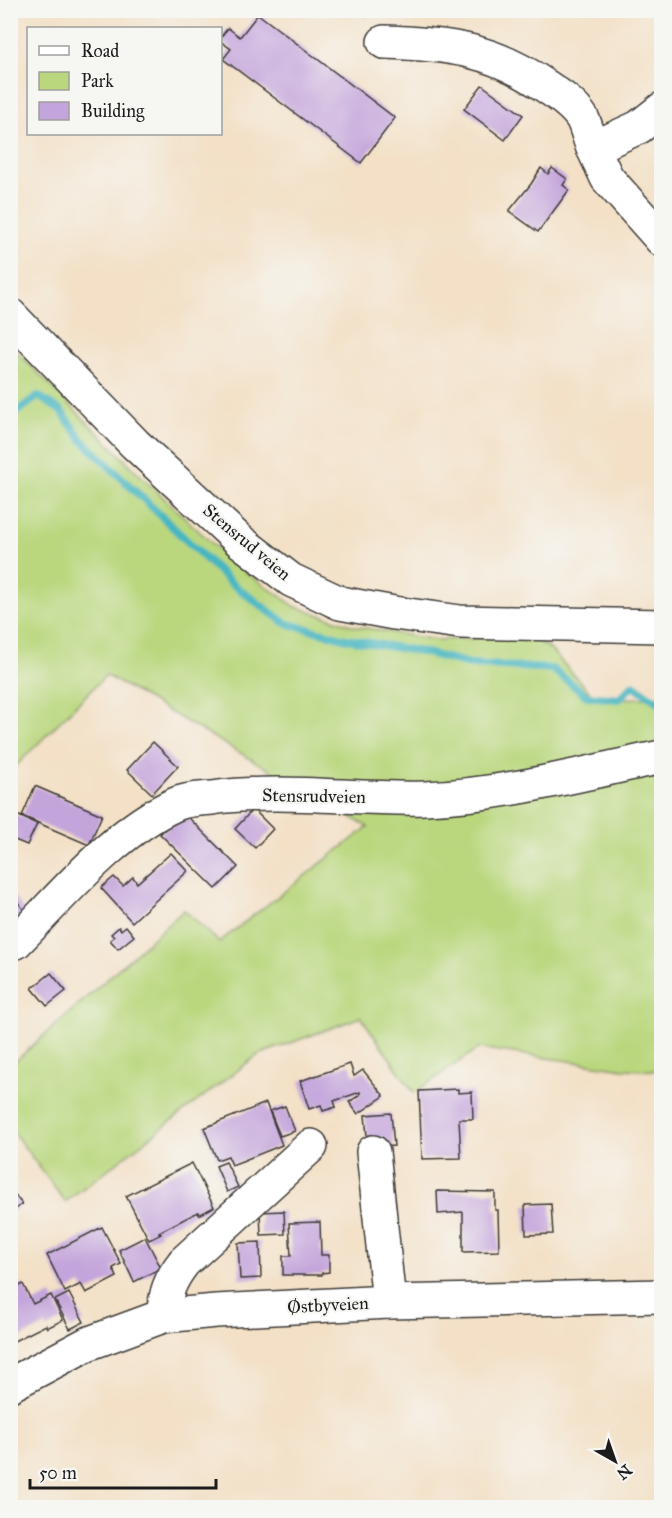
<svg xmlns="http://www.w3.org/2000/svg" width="672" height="1518" viewBox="0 0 672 1518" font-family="'IM FELL Great Primer',serif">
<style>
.green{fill:#bad77e;stroke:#6b7a4d;stroke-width:1.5}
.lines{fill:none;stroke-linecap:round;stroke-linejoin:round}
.stream{stroke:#47b6c0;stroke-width:8}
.building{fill:#c4a5db}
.minor-casing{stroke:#3c3936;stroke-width:36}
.path{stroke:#3c3936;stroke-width:4;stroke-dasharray:1.5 4.5;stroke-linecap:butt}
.minor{stroke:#fff;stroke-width:33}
.labels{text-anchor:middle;stroke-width:4.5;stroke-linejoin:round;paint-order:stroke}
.street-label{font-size:18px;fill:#1c1c1c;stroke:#f6f6f2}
</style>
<rect width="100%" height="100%" fill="#f6f6f2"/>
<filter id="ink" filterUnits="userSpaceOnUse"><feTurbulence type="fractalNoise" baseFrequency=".0167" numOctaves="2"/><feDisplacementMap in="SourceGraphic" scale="12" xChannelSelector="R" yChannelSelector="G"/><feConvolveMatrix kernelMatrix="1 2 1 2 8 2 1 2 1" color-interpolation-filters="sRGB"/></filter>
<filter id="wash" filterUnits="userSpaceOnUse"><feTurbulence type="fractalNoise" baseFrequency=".008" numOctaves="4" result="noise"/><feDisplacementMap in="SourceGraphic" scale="24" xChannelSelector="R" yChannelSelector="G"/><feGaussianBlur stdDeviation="1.35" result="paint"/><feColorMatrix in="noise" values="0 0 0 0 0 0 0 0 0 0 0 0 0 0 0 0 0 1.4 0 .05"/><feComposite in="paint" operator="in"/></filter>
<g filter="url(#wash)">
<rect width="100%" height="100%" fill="#f3e0c6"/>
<polygon class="green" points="13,348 145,480 236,566 296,607 354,626 436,640 528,636 549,648 597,700 661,697 661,1071 624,1069 479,1048 414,1093 361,1017 258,1055 65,1202 11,1129 11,1065 184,910 219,942 368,827 106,675 11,771 10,393 17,373"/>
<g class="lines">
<polyline class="stream" points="10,417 38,396 61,411 82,440 232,584 285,623 347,639 422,652 470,664 552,669 587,696 619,699 633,685 662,705"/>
</g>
<g id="blocks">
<g class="building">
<polygon points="258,14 395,118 361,163 223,59 231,49 220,41 220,38 228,28 240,37"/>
<polygon points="482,85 523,115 505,140 464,109"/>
<polygon points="541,168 548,174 552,168 567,179 563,185 569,190 538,232 509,211 531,184"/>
<polygon points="153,742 178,766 152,794 127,770"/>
<polygon points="35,786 102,815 89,845 22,816"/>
<polygon points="253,809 273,829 255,848 235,829"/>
<polygon points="10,812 37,824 27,845 10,838"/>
<polygon points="183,812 238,867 216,889 160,834"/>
<polygon points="171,853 188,871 132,922 101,888 114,877 123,886 133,877 137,883"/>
<polygon points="10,892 27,914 10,926"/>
<polygon points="126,926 134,936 118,949 110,940 114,937 111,934 119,927 121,930"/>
<polygon points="51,973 66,991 47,1006 32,988"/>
<polygon points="350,1064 354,1076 363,1070 384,1096 358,1114 349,1102 360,1095 360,1092 334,1101 336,1107 323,1111 321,1105 309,1109 300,1081"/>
<polygon points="458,1089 458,1093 472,1092 473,1119 459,1119 461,1158 422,1159 419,1091"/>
<polygon points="266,1103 282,1145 232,1165 228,1156 217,1160 204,1128"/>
<polygon points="285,1106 295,1131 280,1136 270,1111"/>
<polygon points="391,1113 394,1146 368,1148 365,1115"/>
<polygon points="226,1162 238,1187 227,1192 216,1166"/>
<polygon points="192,1163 214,1207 199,1215 198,1212 159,1232 161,1234 149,1240 126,1196"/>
<polygon points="10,1189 22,1204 10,1214"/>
<polygon points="437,1191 495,1192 495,1210 498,1210 499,1251 463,1252 463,1212 438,1214"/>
<polygon points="551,1204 553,1234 526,1235 525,1205"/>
<polygon points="284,1211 285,1234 261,1235 260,1212"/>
<polygon points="320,1222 321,1255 329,1255 329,1272 322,1273 322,1275 283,1275 283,1256 291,1256 289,1223"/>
<polygon points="102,1227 121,1264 113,1268 117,1277 86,1293 81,1284 65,1292 47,1255"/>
<polygon points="145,1237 161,1268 134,1282 119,1250"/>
<polygon points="260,1242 261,1278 240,1279 238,1243"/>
<polygon points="23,1284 33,1304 51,1295 63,1320 47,1328 46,1325 10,1343 10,1291"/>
<polygon points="69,1293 84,1322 70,1329 55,1300"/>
</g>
</g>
</g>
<g filter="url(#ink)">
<use href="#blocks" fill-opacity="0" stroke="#3c3936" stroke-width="1.5"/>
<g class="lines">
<g class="minor-casing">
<g id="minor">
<path d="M384 42C449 44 493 49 547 87 559 95 574 105 582 118 587 127 589 139 593 148"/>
<polyline points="662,109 639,127 593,148 607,178 662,240"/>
<polyline points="10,315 135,444 240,541 291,580 340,603 394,613 460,622 662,626"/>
<path d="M16 942C63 895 115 831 176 804 187 799 201 799 212 798 283 788 354 800 425 798 505 795 583 773 662 757"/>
<polyline points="373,1152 389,1302"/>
<path d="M163 1316C166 1292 169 1281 184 1262L311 1146"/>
<polyline points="10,1385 87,1344 163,1316 216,1311 389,1302 662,1296"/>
</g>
</g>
<polyline class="path" points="364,10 370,20"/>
<use href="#minor" class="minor"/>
</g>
</g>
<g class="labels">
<g class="street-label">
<text transform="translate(247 542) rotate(40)" y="6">Stensrud veien</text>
<text transform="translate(314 796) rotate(1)" y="6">Stensrudveien</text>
<text transform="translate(328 1305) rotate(-3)" y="6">Østbyveien</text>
</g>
</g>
<rect width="672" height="1518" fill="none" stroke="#f6f6f2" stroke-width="36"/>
<rect x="27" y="27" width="195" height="108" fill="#f6f6f2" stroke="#9f9f9c" stroke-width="1.5"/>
<rect x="39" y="46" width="30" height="9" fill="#ffffff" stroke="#9f9f9c" stroke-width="1.5"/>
<text x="81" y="57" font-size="18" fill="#1c1c1c">Road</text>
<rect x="39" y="72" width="30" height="18" fill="#bad77e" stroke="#9f9f9c" stroke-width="1.5"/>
<text x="81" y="87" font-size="18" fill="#1c1c1c">Park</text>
<rect x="39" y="102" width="30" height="18" fill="#c4a5db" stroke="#9f9f9c" stroke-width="1.5"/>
<text x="81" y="117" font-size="18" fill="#1c1c1c">Building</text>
<g transform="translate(615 1461) rotate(140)" stroke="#f6f6f2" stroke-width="4.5" paint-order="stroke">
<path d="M0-4.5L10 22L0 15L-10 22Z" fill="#1c1c1c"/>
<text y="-9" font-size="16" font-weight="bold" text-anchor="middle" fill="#1c1c1c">N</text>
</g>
<path d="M30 1479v9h186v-9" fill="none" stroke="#1c1c1c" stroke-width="3"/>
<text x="39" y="1479" font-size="18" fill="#1c1c1c" stroke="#f6f6f2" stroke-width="4.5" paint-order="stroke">50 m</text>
</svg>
